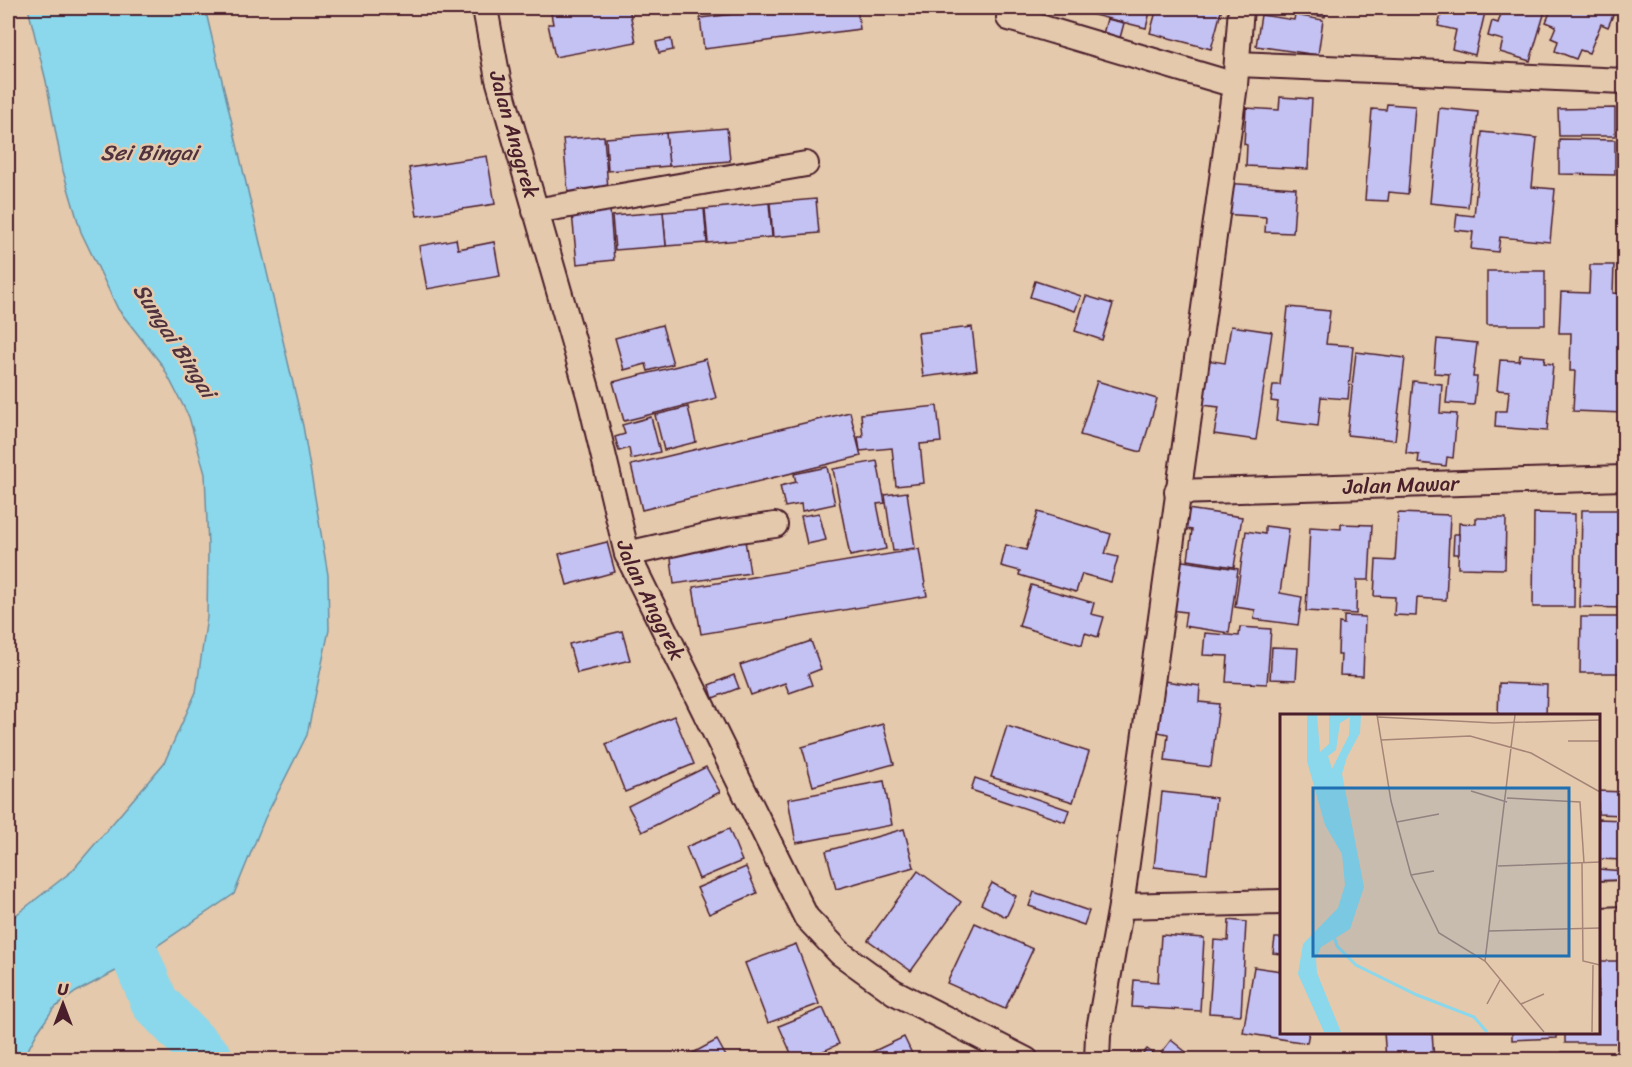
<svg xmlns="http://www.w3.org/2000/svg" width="1632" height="1067" viewBox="0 0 1632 1067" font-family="Sriracha,sans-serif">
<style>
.water{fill:#8bd7eb;stroke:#718d9e;stroke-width:1.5}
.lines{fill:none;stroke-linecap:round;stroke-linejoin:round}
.river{stroke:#8bd7eb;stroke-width:48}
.building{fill:#c4c1f3;stroke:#4a1f2b;stroke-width:1.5}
.street-casing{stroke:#4a1f2b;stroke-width:28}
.street{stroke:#e4c9ac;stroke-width:24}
.labels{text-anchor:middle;stroke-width:5;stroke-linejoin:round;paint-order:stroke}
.street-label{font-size:21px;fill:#4a1f2b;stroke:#e4c9ac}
.water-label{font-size:22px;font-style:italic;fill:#50313e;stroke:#e4c9ac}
.inset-river{fill:none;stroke:#8bd7eb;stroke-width:3}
.inset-road{fill:none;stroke:#a68578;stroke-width:1.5}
.view{fill:#1f6fb2;fill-opacity:0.15;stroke:#1f6fb2;stroke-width:3}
.inset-edge{fill:none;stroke:#4a1f2b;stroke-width:3}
</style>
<rect width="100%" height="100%" fill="#e4c9ac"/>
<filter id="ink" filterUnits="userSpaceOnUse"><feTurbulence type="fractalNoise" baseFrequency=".0167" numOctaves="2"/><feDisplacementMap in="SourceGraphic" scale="12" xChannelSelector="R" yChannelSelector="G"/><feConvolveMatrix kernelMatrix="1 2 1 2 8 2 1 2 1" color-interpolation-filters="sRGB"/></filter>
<g filter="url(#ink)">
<polygon class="water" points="28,8 205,8 303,426 328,575 329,630 307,735 265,818 234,894 133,962 76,992 53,1009 37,1033 23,1059 8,1060 8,921 72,871 164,763 196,692 207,617 208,547 205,474 189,417 162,365 118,309 81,232 63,171 46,81"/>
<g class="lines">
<polyline class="river" points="126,894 128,938 155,1003 210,1060"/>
</g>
<g class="building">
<polygon points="386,8 458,8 387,15"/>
<polygon points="550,8 629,8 636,42 555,57 548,24 553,24"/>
<polygon points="785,8 857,8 860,29 704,49 700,18"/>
<polygon points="1083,8 1151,8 1146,28 1082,12"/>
<polygon points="1157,8 1222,8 1211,49 1150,33"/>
<polygon points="1269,8 1326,8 1325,17"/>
<polygon points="1443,8 1486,8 1475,55 1452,49 1456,30 1438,26"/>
<polygon points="1503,8 1546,8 1530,61 1500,52 1503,40 1488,36 1492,21 1498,23"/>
<polygon points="1552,8 1573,8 1579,10 1581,8 1616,8 1608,27 1601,24 1589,53 1580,50 1576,59 1555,51 1558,41 1551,38 1556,26 1546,22"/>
<polygon points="1261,15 1294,20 1295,15 1323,20 1318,55 1256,46"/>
<polygon points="1107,19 1124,23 1120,38 1103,34"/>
<polygon points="671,39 673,50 659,53 656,42"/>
<polygon points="1280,97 1312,99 1308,169 1246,166 1247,145 1244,144 1246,108 1279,110"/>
<polygon points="1387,104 1415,106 1408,194 1389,192 1388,201 1365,200 1372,109 1386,110"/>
<polygon points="1439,108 1478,112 1468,207 1430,203"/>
<polygon points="1615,108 1615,136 1559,136 1558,109"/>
<polygon points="727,128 730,161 669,166 666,133"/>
<polygon points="1482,132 1537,138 1532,187 1555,189 1550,242 1500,237 1498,252 1471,249 1473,232 1455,230 1457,214 1474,216"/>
<polygon points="666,133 669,166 608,171 606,138"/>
<polygon points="604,136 608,189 568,192 563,139"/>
<polygon points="1559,139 1615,140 1615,175 1559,174"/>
<polygon points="487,156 495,204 417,216 409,168"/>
<polygon points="1224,183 1296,188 1293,233 1265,232 1266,217 1222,214"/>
<polygon points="816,199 819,233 773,237 770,203"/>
<polygon points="769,203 772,237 708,243 705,209"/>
<polygon points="704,209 707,243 666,246 663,212"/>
<polygon points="610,210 614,260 577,264 572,213"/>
<polygon points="663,212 666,246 615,250 612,216"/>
<polygon points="456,239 458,249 494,242 500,276 427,289 419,246"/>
<polygon points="1590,265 1614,265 1613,293 1624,294 1624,413 1573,411 1575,371 1570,371 1571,333 1559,333 1561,292 1589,293"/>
<rect x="1487" y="271" width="58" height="54"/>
<polygon points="1035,281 1081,296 1075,311 1030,297"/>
<polygon points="1086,296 1113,304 1102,340 1075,331"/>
<polygon points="1288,307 1330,311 1326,344 1353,346 1348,399 1321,397 1318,426 1276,421 1278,402 1271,401 1273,385 1280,385"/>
<polygon points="662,325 673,364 648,371 646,364 624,370 615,338"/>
<polygon points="1231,326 1272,332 1256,440 1214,434 1219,407 1193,404 1200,359 1225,363"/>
<polygon points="972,327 977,370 923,377 918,333"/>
<polygon points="1437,339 1477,343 1473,377 1477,377 1474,405 1446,403 1449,374 1434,373"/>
<polygon points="1356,352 1405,358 1395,440 1347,435"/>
<polygon points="1520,355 1545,357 1544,363 1553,364 1547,431 1495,427 1496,411 1507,411 1509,391 1497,390 1500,360 1519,361"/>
<polygon points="706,359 716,398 624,421 613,382"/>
<polygon points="1097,381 1157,399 1141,452 1080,435"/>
<polygon points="1413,381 1442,384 1440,413 1457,414 1453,458 1447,457 1446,466 1418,463 1419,455 1406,453"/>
<polygon points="937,406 941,442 920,444 924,483 896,486 892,448 860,451 858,437 863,437 861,414"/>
<polygon points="688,407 696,442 664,450 655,415"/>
<polygon points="850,412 861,456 642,510 631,465"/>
<polygon points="651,417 660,452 631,459 629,448 619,451 615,437 625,434 622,425"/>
<polygon points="877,461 885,503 877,504 886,549 850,556 833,469"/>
<polygon points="827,467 835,504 802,511 801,504 785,507 780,486 796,482 794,474"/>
<polygon points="907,492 915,548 893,551 885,495"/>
<polygon points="1187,509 1242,517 1234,567 1188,560 1192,530 1185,529"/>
<polygon points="1582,510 1624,510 1624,608 1580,607"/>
<polygon points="1038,512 1111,534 1105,554 1118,557 1111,582 1082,574 1076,592 1019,575 1020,571 1001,566 1006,545 1026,550"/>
<polygon points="819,513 826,540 807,544 801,516"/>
<polygon points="1398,513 1450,515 1446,600 1417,598 1416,616 1394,615 1395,597 1374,596 1376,560 1395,561"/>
<polygon points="1534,513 1575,514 1574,607 1533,607"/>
<polygon points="1476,518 1506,518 1505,569 1458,568 1459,523 1476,524"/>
<polygon points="1341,524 1372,525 1369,580 1357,580 1356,614 1306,611 1310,527 1341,529"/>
<polygon points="1265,526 1289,529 1280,593 1302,597 1298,625 1254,619 1255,610 1235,607 1246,531 1265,534"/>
<polygon points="1454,534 1459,534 1459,554 1453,554"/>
<polygon points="745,540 750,573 674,584 670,550"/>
<polygon points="607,542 615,572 567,585 559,554"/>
<polygon points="919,549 927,596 701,634 693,587"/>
<polygon points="1176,560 1238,569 1229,633 1184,626 1186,612 1169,610"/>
<polygon points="1031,585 1094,603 1091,614 1104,617 1098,637 1085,633 1082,645 1019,626"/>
<polygon points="1344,616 1365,617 1363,676 1340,675 1341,655 1338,655 1339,623 1344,624"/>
<polygon points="1581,617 1624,617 1624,673 1580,673"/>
<polygon points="1240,627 1271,629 1267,684 1226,682 1228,656 1203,655 1205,633 1239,636"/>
<polygon points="622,631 630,660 577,673 569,644"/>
<polygon points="811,641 821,669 808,674 812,685 789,693 785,683 751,695 740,665"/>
<polygon points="1272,647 1298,648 1296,680 1270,679"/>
<polygon points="734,675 739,688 713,698 709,685"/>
<polygon points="1164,681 1200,686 1199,702 1219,704 1211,767 1165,761 1168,734 1158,732"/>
<polygon points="1499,683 1547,685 1546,716 1498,716"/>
<polygon points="674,716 694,764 625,792 606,744"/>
<polygon points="883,724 894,764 813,786 802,747"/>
<polygon points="1007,726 1089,752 1073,802 991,777"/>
<polygon points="706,767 720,792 642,832 628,806"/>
<polygon points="975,778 1069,810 1065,822 971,790"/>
<polygon points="884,781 892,825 796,843 788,799"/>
<polygon points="1598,791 1624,792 1624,815 1598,814"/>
<polygon points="1162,792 1216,798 1207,873 1154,867"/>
<polygon points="1598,819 1624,820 1624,860 1598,859"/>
<polygon points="729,829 742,861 699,879 686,847"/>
<polygon points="904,829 914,867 836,889 826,851"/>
<polygon points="746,867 757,893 709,914 697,888"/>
<polygon points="1598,869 1624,871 1623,887 1598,886"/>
<polygon points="918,871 961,902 911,971 868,940"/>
<polygon points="992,883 1016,896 1006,917 981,904"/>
<polygon points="1034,892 1089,911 1084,925 1029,906"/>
<polygon points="1229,920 1246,922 1241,1015 1209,1013 1214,940 1228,941"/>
<polygon points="975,923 1033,949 1005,1009 947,983"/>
<polygon points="1161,935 1204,938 1200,1011 1132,1007 1134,980 1158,982"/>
<polygon points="1275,938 1281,938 1281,954 1273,953"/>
<polygon points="796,944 819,1004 768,1023 745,963"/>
<polygon points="1598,961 1618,961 1617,1043 1565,1043 1565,1032 1598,1032"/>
<polygon points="1254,967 1281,971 1281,1032 1309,1032 1307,1043 1243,1033"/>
<polygon points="823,1008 839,1044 804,1060 794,1060 779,1026"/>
<polygon points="1384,1032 1432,1032 1434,1060 1386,1060"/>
<polygon points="1512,1032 1557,1032 1557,1038 1512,1040"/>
<polygon points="904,1037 915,1060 855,1060"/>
<polygon points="717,1040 728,1060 680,1060"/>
<polygon points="1171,1040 1196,1060 1138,1060 1147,1049 1158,1057"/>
<rect x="1562" y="1052" width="52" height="8"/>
<polygon points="1341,1054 1382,1057 1382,1060 1340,1060"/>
</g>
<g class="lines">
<g class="street-casing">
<g id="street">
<path id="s1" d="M485 8 498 79 590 399 627 554 806 917 840 953 894 992 1026 1060"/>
<polyline points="1009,18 1235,85"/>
<polyline points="1237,64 1624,81"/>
<polyline points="535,211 806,164"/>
<path id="s2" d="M1177 492 1624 478"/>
<polyline points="627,554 724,532 775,525"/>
<polyline points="1598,894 1624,893"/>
<polyline points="1121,906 1281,902"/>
<polyline points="1097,1060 1098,1035 1121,906 1235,85 1241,8"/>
</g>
</g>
<use href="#street" class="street"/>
</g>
</g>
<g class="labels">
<g class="street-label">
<text dy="7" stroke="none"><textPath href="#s1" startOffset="130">Jalan Anggrek</textPath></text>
<text dy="7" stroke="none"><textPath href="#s2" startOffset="224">Jalan Mawar</textPath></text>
<text dy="7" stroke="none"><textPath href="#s1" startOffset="616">Jalan Anggrek</textPath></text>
</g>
<g class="water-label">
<text x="149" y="160">Sei Bingai</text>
<text transform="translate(175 340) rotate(57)" y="8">Sungai Bingai</text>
</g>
</g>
<g transform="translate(1280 714)">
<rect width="320" height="320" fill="#e4c9ac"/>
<path d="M27 1H37L40 38 49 30V1H81L80 19 67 43 62 60 84 173 70 215 41 233 36 245 37 259 61 318H44L18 260 23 230 58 194 65 171 62 140 45 111 27 47ZM70 3 69 21 52 55 48 42 56 36 60 9Z" fill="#8bd7eb" fill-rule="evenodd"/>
<path class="inset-river" d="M52 216 57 232 76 251 137 281 194 303 207 318"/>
<path class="inset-road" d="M97 1 111 87 131 161 159 219 205 247 264 318M98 3 214 9 320 6M101 26 190 22 251 39 320 78M288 27H320M191 77 227 88M227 84 300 88 304 149M117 108 159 100M302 149 303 247 320 251M218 152 320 148M131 161 154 157M209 217 320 214M205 247 235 1M207 290 220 266M241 290 264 280M312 318 313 251"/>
<path class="view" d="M33 74H289V242H33Z"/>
<rect width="320" height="320" class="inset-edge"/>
</g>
<rect width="1632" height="1067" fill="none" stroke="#e4c9ac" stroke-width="30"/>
<rect x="15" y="15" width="1602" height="1037" fill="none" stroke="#4a1f2b" stroke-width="2" filter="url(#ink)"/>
<g transform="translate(63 1004)" stroke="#e4c9ac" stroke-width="4.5" paint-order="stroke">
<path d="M0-4.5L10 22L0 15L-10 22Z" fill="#4a1f2b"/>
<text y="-9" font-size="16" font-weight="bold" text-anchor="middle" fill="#4a1f2b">U</text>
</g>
</svg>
